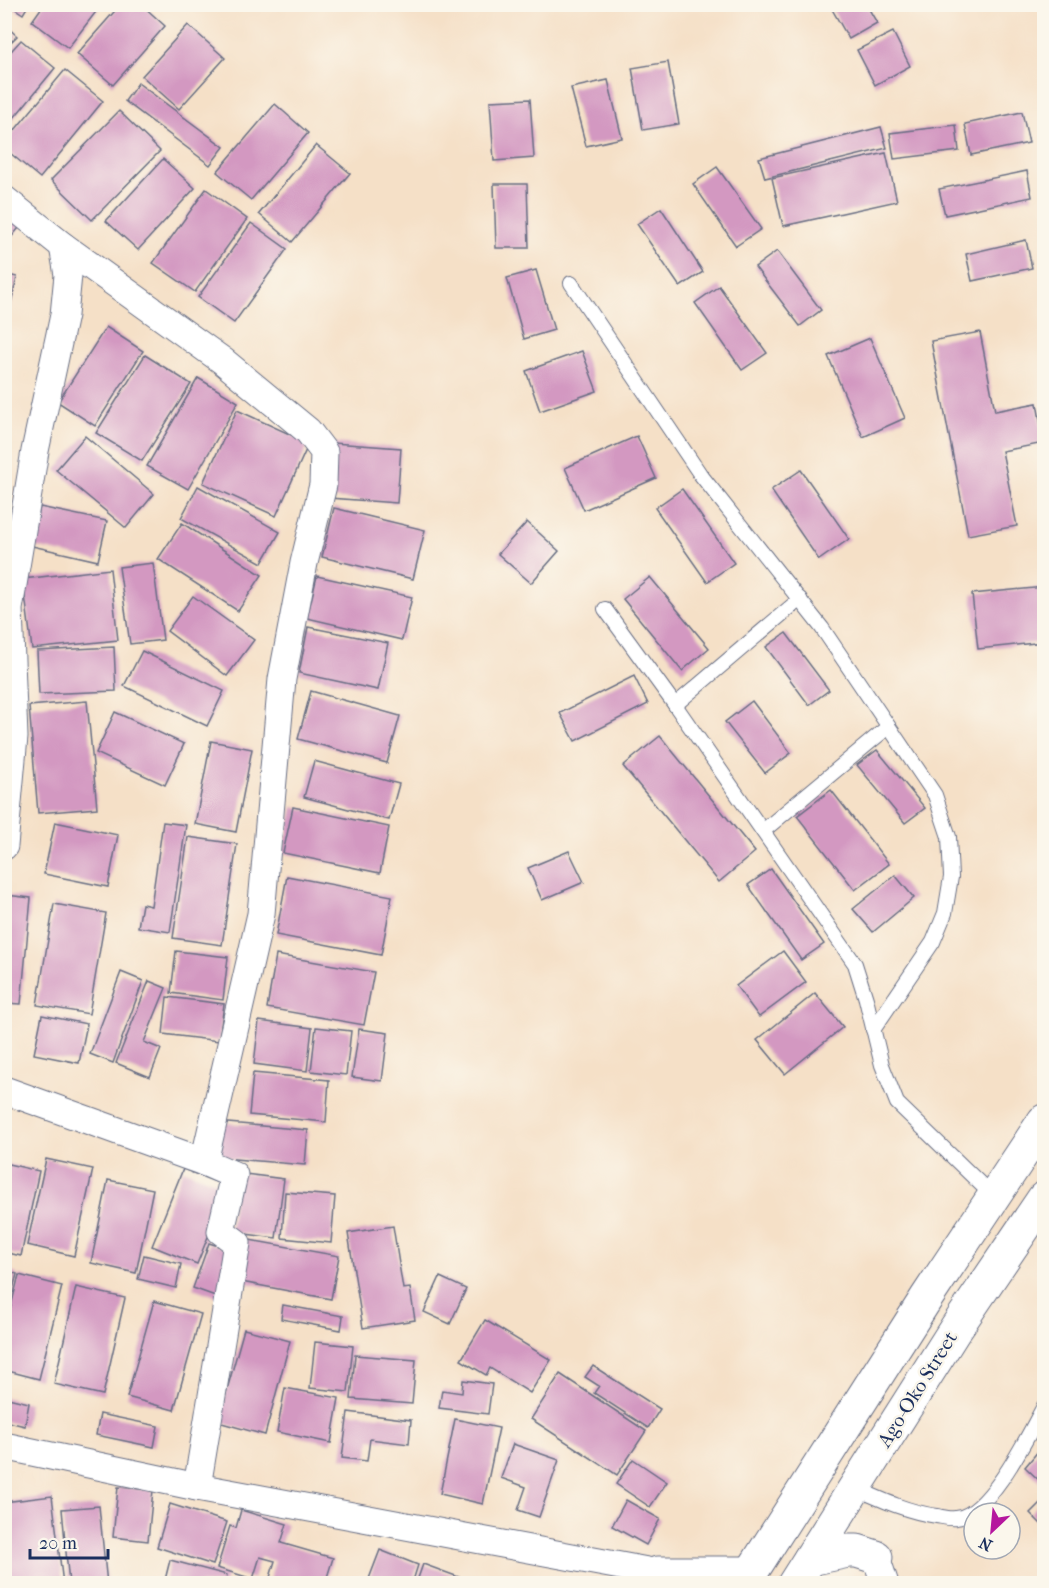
<svg xmlns="http://www.w3.org/2000/svg" width="1049" height="1588" viewBox="0 0 1049 1588" font-family="'IM FELL French Canon',serif">
<style>
.building{fill:#d398c1}
.lines{fill:none;stroke-linecap:round;stroke-linejoin:round}
.service-casing{stroke:#676d83;stroke-width:16}
.minor-casing{stroke:#676d83;stroke-width:29}
.primary-casing{stroke:#676d83;stroke-width:35}
.service{stroke:#fff;stroke-width:14}
.minor{stroke:#fff;stroke-width:27}
.primary{stroke:#fff;stroke-width:33}
.labels{text-anchor:middle;stroke-width:5;stroke-linejoin:round;paint-order:stroke}
.street-label{font-size:20px;fill:#1b2f5e;stroke:#fbf7ec}
</style>
<rect width="100%" height="100%" fill="#fbf7ec"/>
<filter id="ink" filterUnits="userSpaceOnUse"><feTurbulence type="fractalNoise" baseFrequency=".0167" numOctaves="2"/><feDisplacementMap in="SourceGraphic" scale="12" xChannelSelector="R" yChannelSelector="G"/><feConvolveMatrix kernelMatrix="1 2 1 2 8 2 1 2 1" color-interpolation-filters="sRGB"/></filter>
<filter id="wash" filterUnits="userSpaceOnUse"><feTurbulence type="fractalNoise" baseFrequency=".008" numOctaves="4" result="noise"/><feDisplacementMap in="SourceGraphic" scale="24" xChannelSelector="R" yChannelSelector="G"/><feGaussianBlur stdDeviation="1.35" result="paint"/><feColorMatrix in="noise" values="0 0 0 0 0 0 0 0 0 0 0 0 0 0 0 0 0 1.4 0 .05"/><feComposite in="paint" operator="in"/></filter>
<g filter="url(#wash)">
<rect width="100%" height="100%" fill="#f5e0c7"/>
<g id="blocks">
<g class="building">
<polygon points="8,4 29,4 23,14"/>
<polygon points="44,4 102,4 68,48 32,21"/>
<polygon points="121,4 141,4 165,26 113,85 77,54"/>
<polygon points="829,4 866,4 877,23 849,39"/>
<polygon points="4,24 17,36 4,49"/>
<polygon points="188,25 225,58 179,109 142,76"/>
<polygon points="893,32 910,66 875,85 857,50"/>
<polygon points="21,40 55,68 4,130 4,59"/>
<polygon points="668,62 679,124 643,130 632,68"/>
<polygon points="65,70 103,101 40,178 4,148 4,143"/>
<polygon points="608,80 622,138 586,146 571,88"/>
<polygon points="138,83 224,147 210,165 125,101"/>
<polygon points="530,99 534,158 494,161 490,101"/>
<polygon points="275,104 308,133 251,200 217,172"/>
<polygon points="119,111 160,151 92,220 51,180"/>
<polygon points="1022,112 1029,143 971,155 965,124"/>
<polygon points="956,125 959,151 894,159 890,133"/>
<polygon points="881,127 887,148 765,178 759,158"/>
<polygon points="316,145 350,173 292,242 259,214"/>
<polygon points="886,153 897,201 783,226 772,178"/>
<polygon points="163,159 195,188 138,250 106,221"/>
<polygon points="717,167 761,229 736,246 693,184"/>
<polygon points="1027,171 1032,197 945,215 939,189"/>
<polygon points="494,184 527,184 529,248 496,248"/>
<polygon points="206,189 247,219 195,292 153,263"/>
<polygon points="4,208 23,223 4,246"/>
<polygon points="661,208 703,272 680,287 637,224"/>
<polygon points="251,223 287,249 234,323 198,297"/>
<polygon points="1026,240 1032,268 972,281 966,254"/>
<polygon points="777,251 821,310 800,326 755,267"/>
<polygon points="536,270 554,330 524,339 507,278"/>
<polygon points="4,274 17,277 5,329 4,329"/>
<polygon points="719,286 767,353 742,370 695,303"/>
<polygon points="106,327 143,351 95,426 58,402"/>
<polygon points="980,332 995,411 1037,403 1044,443 1002,451 1017,526 968,535 931,341"/>
<polygon points="870,338 905,418 863,437 828,356"/>
<polygon points="582,351 597,391 540,411 526,371"/>
<polygon points="145,355 191,384 142,461 96,433"/>
<polygon points="198,378 238,402 188,489 147,466"/>
<polygon points="237,410 309,443 276,516 203,483"/>
<polygon points="85,436 154,494 126,528 56,470"/>
<polygon points="637,436 656,478 584,510 565,468"/>
<polygon points="333,443 401,448 397,503 329,498"/>
<polygon points="801,470 849,539 819,560 771,490"/>
<polygon points="198,486 280,532 262,563 181,518"/>
<polygon points="682,489 734,563 707,582 655,508"/>
<polygon points="40,507 107,521 98,561 32,546"/>
<polygon points="334,508 425,530 413,579 322,557"/>
<polygon points="527,522 559,551 531,583 498,554"/>
<polygon points="182,523 262,575 238,611 158,559"/>
<polygon points="153,563 163,640 130,644 119,567"/>
<polygon points="110,569 118,640 32,649 23,579"/>
<polygon points="317,576 412,597 402,640 307,618"/>
<polygon points="650,577 709,648 682,671 623,599"/>
<polygon points="1044,587 1044,642 978,649 972,594"/>
<polygon points="193,596 254,640 227,676 167,631"/>
<polygon points="308,627 388,643 378,690 299,673"/>
<polygon points="786,633 829,690 809,705 766,647"/>
<polygon points="114,647 116,691 39,694 37,651"/>
<polygon points="142,651 224,691 207,726 124,686"/>
<polygon points="634,676 648,704 575,741 560,713"/>
<polygon points="311,691 400,716 387,763 298,739"/>
<polygon points="87,701 97,808 38,813 29,706"/>
<polygon points="752,701 791,753 765,773 725,722"/>
<polygon points="115,712 184,744 165,785 96,753"/>
<polygon points="660,736 755,852 719,882 623,766"/>
<polygon points="211,741 252,749 236,832 195,824"/>
<polygon points="877,750 925,808 905,823 857,765"/>
<polygon points="314,761 399,784 389,820 304,797"/>
<polygon points="831,790 889,864 855,890 797,816"/>
<polygon points="293,807 389,827 380,873 283,853"/>
<polygon points="55,822 118,835 108,887 44,874"/>
<polygon points="163,822 186,825 170,932 138,927 142,904 151,906"/>
<polygon points="188,837 237,844 222,945 173,938"/>
<polygon points="569,851 584,882 542,900 528,868"/>
<polygon points="771,869 824,944 801,960 748,885"/>
<polygon points="895,875 914,898 873,932 853,909"/>
<polygon points="287,876 392,896 381,955 276,935"/>
<polygon points="6,895 31,898 21,1004 4,1003"/>
<polygon points="54,904 106,913 89,1014 37,1005"/>
<polygon points="176,951 228,957 223,1000 171,993"/>
<polygon points="783,951 806,982 759,1017 736,986"/>
<polygon points="276,955 374,972 364,1025 267,1008"/>
<polygon points="121,972 143,981 113,1063 90,1054"/>
<polygon points="149,981 166,988 144,1042 161,1049 150,1077 116,1063"/>
<polygon points="815,993 843,1027 785,1074 757,1040"/>
<polygon points="167,997 224,1004 219,1041 163,1034"/>
<polygon points="42,1015 87,1024 79,1063 34,1054"/>
<polygon points="259,1021 312,1028 307,1071 254,1064"/>
<polygon points="316,1027 351,1031 346,1075 311,1071"/>
<polygon points="359,1029 388,1033 382,1081 352,1077"/>
<polygon points="253,1073 329,1080 326,1122 249,1115"/>
<polygon points="216,1122 308,1130 305,1165 212,1157"/>
<polygon points="46,1159 93,1169 74,1256 27,1245"/>
<polygon points="4,1163 39,1171 21,1256 4,1252"/>
<polygon points="183,1169 228,1187 197,1264 152,1246"/>
<polygon points="237,1173 284,1179 276,1238 230,1232"/>
<polygon points="108,1180 153,1189 136,1273 91,1263"/>
<polygon points="285,1192 335,1196 331,1243 282,1238"/>
<polygon points="393,1226 403,1289 410,1288 415,1320 363,1328 348,1233"/>
<polygon points="244,1239 339,1256 331,1299 236,1281"/>
<polygon points="209,1243 234,1251 218,1297 193,1288"/>
<polygon points="144,1255 181,1264 176,1288 138,1279"/>
<polygon points="4,1270 17,1274 5,1317 4,1317"/>
<polygon points="19,1275 62,1286 39,1379 4,1370 4,1333"/>
<polygon points="440,1277 466,1289 450,1324 424,1312"/>
<polygon points="76,1287 125,1298 103,1395 54,1384"/>
<polygon points="154,1301 201,1314 174,1410 127,1397"/>
<polygon points="283,1305 343,1316 341,1330 281,1319"/>
<polygon points="485,1320 551,1360 530,1393 490,1368 486,1375 461,1360"/>
<polygon points="244,1329 290,1341 265,1435 218,1422"/>
<polygon points="315,1342 353,1346 348,1392 310,1388"/>
<polygon points="355,1355 416,1360 412,1404 351,1399"/>
<polygon points="593,1366 660,1409 648,1428 594,1393 599,1386 585,1377"/>
<polygon points="560,1374 646,1431 617,1475 531,1419"/>
<polygon points="463,1380 492,1384 488,1414 439,1408 442,1390 462,1393"/>
<polygon points="285,1388 339,1398 331,1443 277,1432"/>
<polygon points="4,1397 29,1403 25,1426 4,1421"/>
<polygon points="348,1412 411,1420 409,1444 370,1439 367,1461 342,1458"/>
<polygon points="100,1414 158,1426 154,1447 96,1435"/>
<polygon points="455,1419 499,1428 483,1504 440,1494"/>
<polygon points="513,1444 559,1460 539,1517 518,1510 526,1487 501,1478"/>
<polygon points="1044,1444 1044,1485 1025,1467"/>
<polygon points="633,1459 667,1482 650,1507 616,1484"/>
<polygon points="118,1487 153,1490 148,1541 113,1537"/>
<polygon points="52,1496 63,1584 9,1584 4,1548 4,1502"/>
<polygon points="1044,1499 1044,1527 1030,1513"/>
<polygon points="626,1500 660,1519 646,1545 612,1526"/>
<polygon points="170,1504 227,1522 213,1565 157,1547"/>
<polygon points="99,1506 107,1584 69,1584 62,1509"/>
<polygon points="241,1510 287,1524 281,1543 333,1558 325,1584 268,1584 275,1561 260,1557 253,1579 217,1568 230,1526 236,1528"/>
<polygon points="380,1550 418,1565 412,1584 367,1584"/>
<polygon points="170,1560 227,1575 225,1584 164,1584"/>
<polygon points="423,1564 475,1583 475,1584 416,1584"/>
</g>
</g>
</g>
<g filter="url(#ink)">
<use href="#blocks" fill-opacity="0" stroke="#676d83" stroke-width="1.5"/>
<g class="lines">
<g class="service-casing">
<g id="service">
<polyline points="571,283 700,474 822,628 935,795 949,837 951,877 945,913 933,942 873,1030"/>
<polyline points="605,609 675,705 855,964 866,999 882,1065 897,1103 994,1197"/>
<polyline points="675,705 800,599"/>
<polyline points="763,831 888,727"/>
<path d="M855 1488C882 1500 908 1512 937 1516 943 1517 950 1519 956 1518 989 1516 1029 1434 1044 1406"/>
</g>
</g>
<g class="minor-casing">
<g id="minor">
<polyline points="4,199 63,246 223,361 308,431 324,452 323,485 304,563 282,679 261,914 204,1162"/>
<polyline points="4,846 14,737 9,609 35,451 64,315 68,275 63,246"/>
<polyline points="4,1090 204,1162 234,1175 221,1231 237,1243 197,1487"/>
<polyline points="4,1446 197,1487 658,1573"/>
<polyline points="876,1557 885,1584"/>
</g>
</g>
<g class="primary-casing">
<g id="primary">
<polyline points="810,1559 848,1551 857,1551 876,1557"/>
<polyline points="658,1573 751,1573"/>
<polyline points="744,1584 927,1297 1044,1121"/>
<polyline points="794,1584 956,1328 1044,1198"/>
</g>
</g>
<use href="#service" class="service"/>
<use href="#minor" class="minor"/>
<use href="#primary" class="primary"/>
</g>
</g>
<g class="labels">
<g class="street-label">
<text transform="translate(917 1389) rotate(-58)" y="7">Ago-Oko Street</text>
</g>
</g>
<rect width="1049" height="1588" fill="none" stroke="#fbf7ec" stroke-width="24"/>
<g transform="translate(992 1531) rotate(206)"><circle r="28" fill="#fbf7ec" stroke="#a1a7b3" stroke-width="1.5"/>
<path d="M0-4.5L10 22L0 15L-10 22Z" fill="#b5179e"/>
<text y="-9" font-size="16" font-weight="bold" text-anchor="middle" fill="#1b2f5e">N</text>
</g>
<path d="M30 1549v9h78v-9" fill="none" stroke="#1b2f5e" stroke-width="3"/>
<text x="39" y="1549" font-size="18" fill="#1b2f5e" stroke="#fbf7ec" stroke-width="4.5" paint-order="stroke">20 m</text>
</svg>
